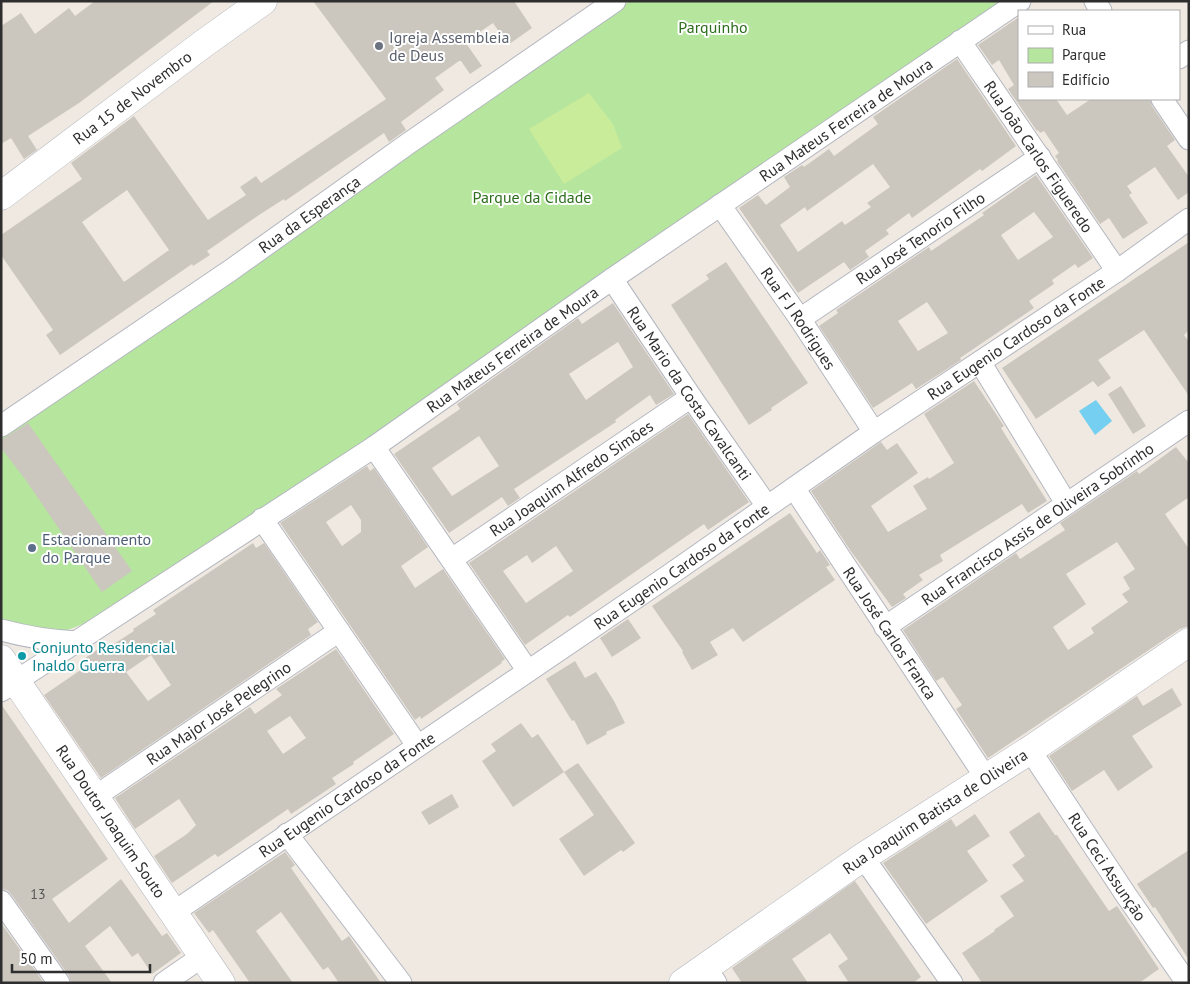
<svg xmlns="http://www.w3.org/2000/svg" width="1190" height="984" viewBox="0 0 1190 984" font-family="'PT Sans',sans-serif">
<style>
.green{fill:#b6e59e}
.pitch{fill:#c9ec9a}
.water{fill:#75cff0}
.building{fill:#cbc7bf;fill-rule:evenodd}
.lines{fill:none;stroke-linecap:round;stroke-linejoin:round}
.minor-casing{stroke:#b4b7c1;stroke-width:23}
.tertiary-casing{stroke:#b4b7c1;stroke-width:29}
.secondary-casing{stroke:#b4b7c1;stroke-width:29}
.minor{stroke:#fff;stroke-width:21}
.tertiary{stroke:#fff;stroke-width:28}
.secondary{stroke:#fff;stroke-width:28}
.worship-dot{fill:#6b7280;stroke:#fff;stroke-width:2}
.service-dot{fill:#5c6f8a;stroke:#fff;stroke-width:2}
.culture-dot{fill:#0f9aa8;stroke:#fff;stroke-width:2}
.labels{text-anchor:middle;stroke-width:4;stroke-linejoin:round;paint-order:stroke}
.number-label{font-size:14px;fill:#555452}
.park-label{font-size:16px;fill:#2c6e1b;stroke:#fff}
.worship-label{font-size:16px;fill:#5b616d;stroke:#fff;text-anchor:start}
.street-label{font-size:16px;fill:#2e2e2e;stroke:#fff}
.service-label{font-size:16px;fill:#4e5e75;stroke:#fff;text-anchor:start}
.culture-label{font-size:16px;fill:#0d838f;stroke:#fff;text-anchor:start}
</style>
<rect width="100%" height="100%" fill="#efe9e1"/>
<polygon class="green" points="630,1 1005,1 385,431 243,520 83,624 65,631 1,627 1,435 161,331 407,155 539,66"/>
<polygon class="pitch" points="589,93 613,124 622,148 564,184 529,129"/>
<polygon class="water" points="1096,400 1112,421 1095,435 1079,411"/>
<g class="building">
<polygon points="95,1 214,1 79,103 28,136 37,150 24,159 11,138 1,144 1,26 21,13 35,34 69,8 75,16"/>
<path d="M313 1H514L532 28 508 45 493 23 465 42 482 66 470 74 461 61H459L435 78 444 90 401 122 406 130 389 142 384 133 285 201 284 199 259 215 207 251 210 255 193 266 192 264 60 355 46 335 53 330 1 255V235L82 179 71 163 134 116 208 220 246 195 240 187 256 176 261 183 386 99ZM127 190 169 250 124 282 82 222Z"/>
<polygon points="1019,17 1019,99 1056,99 1067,115 1091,99 1150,99 1152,106 1175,140 1167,146 1189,177 1189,192 1178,200 1155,167 1127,186 1132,193 1129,195 1148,223 1123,239 1109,218 1100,224 1057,161 1058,160 1055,156 1059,153 1044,131 1040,133 1038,130 1037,131 1008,89 1014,85 999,60 992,65 978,45"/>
<path d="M957 59 1016 146 982 171 980 169 912 218 909 213 886 230 889 234 865 251 869 257 850 270 844 262 798 293 739 208 758 195 766 205 790 187 784 177 802 165 804 167 829 149 834 156 878 124 873 117ZM873 164 890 187 867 203 871 207 845 225 842 221 798 252 780 225 805 207 807 211Z"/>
<path d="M1036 175 1093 258 1078 268 1075 264 1052 280 1054 284 1029 301 1034 308 960 358 961 360 916 389 912 383 873 408 819 326 838 313 836 310 929 247 931 251 984 215 982 213ZM1034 212 1053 237 1018 260 1001 235ZM927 302 948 333 918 351 898 321Z"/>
<polygon points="1189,242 1189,330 1184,335 1189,342 1189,396 1144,330 1098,360 1111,378 1098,387 1093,381 1036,419 1002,368"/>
<polygon points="726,262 808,383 771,408 772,410 749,425 671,305 709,279 706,275"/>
<path d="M613 303 674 394 656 405 650 395 615 420 616 422 514 489 520 498 508 506 502 497 449 533 394 454 460 409 457 404 578 318 582 324ZM618 342 633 367 586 400 569 374ZM479 436 499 466 452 496 432 468Z"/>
<polygon points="974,381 1004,426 1001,428 1047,501 1028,513 1022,504 940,555 943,561 919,575 923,580 903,594 906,598 892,607 850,550 811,491 881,442 887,450 897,443 918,473 871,506 888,532 927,509 913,486 928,477 929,479 954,463 924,414"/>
<polygon points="1121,386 1146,426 1133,434 1108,394"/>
<path d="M688 414 749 502 708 530 704 524 570 617 568 615 525 645 469 563ZM556 546 573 571 526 603 503 571 527 555 532 563Z"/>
<polygon points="28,423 132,571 102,592 25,479 1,448 1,440"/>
<path d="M1176 447 1189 463V497L1165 514 1189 549V626L1180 629 988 758 956 709 962 705 953 692 943 677 936 681 903 630 1016 553 1020 559 1065 530 1060 523 1137 471 1139 474ZM1117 542 1135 569 1123 577 1130 589 1122 594 1128 602 1091 628 1094 633 1068 650 1053 627 1086 604 1066 574Z"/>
<path d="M367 466 370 471 374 468 428 547 401 566 415 588 443 569 505 659 501 662 502 663 421 719 420 716 415 720 280 523ZM351 505 361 520V532L342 546 326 522Z"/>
<polygon points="790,513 817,553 820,550 830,565 826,567 835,580 743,642 733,628 710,642 718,655 692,670 682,652 683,651 652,606"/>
<path d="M253 543 256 548 264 543 318 622 308 629 311 635 101 778 44 695 85 667 81 661 107 643 109 647 134 631 133 629 156 614 153 610ZM151 655 171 685 148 701 126 672Z"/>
<polygon points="628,619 641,638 612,657 600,638"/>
<path d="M336 649 394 734 353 762 354 764 332 778 336 784 291 814 288 809 218 857 215 854 172 883 154 856 187 834 196 825 179 799 135 829 115 798 250 707 255 714 282 695 276 689ZM290 716 306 738 283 754 267 731Z"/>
<polygon points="575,661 585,678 596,672 614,701 625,723 606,732 607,734 587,745 574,720 572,721 546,679"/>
<polygon points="1172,688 1182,705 1132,736 1153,767 1118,791 1104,770 1072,791 1049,756 1137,696 1143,706"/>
<polygon points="1,704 108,859 52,899 69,923 121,879 162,936 167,933 181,953 152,974 138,953 132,957 110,926 85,946 112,983 71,983 69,976 11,894 7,890 1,889"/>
<polygon points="521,723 532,738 538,734 564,772 513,807 482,761 496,751 491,744"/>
<polygon points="578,763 635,843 623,852 621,850 584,876 559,839 594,815 564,772"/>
<polygon points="452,794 459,807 429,825 421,812"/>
<polygon points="1039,812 1055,835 1057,835 1109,911 1117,906 1159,969 1139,983 982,983 962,953 995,931 994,930 1014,916 1000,896 1024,881 1012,865 1025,856 1009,832"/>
<polygon points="975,814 990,836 967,851 988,881 926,924 883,863 951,819 956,827"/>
<polygon points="1189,850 1189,960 1155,907 1153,908 1137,884"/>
<polygon points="285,852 295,865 291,868 342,941 349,936 381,983 339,983 328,967 323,970 281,912 256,931 293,983 250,983 213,930 209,933 194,913"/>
<polygon points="855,881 921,977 913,983 849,983 838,966 848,959 830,933 792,959 808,983 742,983 732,968"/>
<polygon points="1,923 44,983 1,983"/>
</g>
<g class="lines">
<g class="minor-casing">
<g id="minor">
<polyline points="1095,1 1101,11"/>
<path id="s1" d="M960 41 1117 271"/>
<polyline points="1179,58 1189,51"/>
<polyline points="1162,99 1189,139"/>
<path id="s2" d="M720 205 800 319 874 432"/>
<path id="s3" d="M612 279 691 397 767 506"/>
<path id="s4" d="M800 319 1040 157"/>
<polyline points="980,362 1066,503"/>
<path id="s5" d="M1 426 231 270 409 143 615 1"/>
<polyline points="374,447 528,671"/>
<path id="s6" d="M794 488 986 778"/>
<polyline points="262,519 417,745"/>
<path id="s7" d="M452 559 691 397"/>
<path id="s8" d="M885 627 1189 421"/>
<path d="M1 630C27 637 51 641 78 642"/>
<path id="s9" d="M1 691 374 447 612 279 1020 1"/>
<path id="s10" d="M1030 750 1126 895 1187 983"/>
<path id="s11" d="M96 796 339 631"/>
<polyline points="287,834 401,983"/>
<polyline points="863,857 952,983"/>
<polyline points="1,901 59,983"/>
<path id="s12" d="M174 912 668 576 874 432 1117 271 1189 219"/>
<polyline points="705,967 716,983"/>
<polyline points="164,983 203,956"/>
</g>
</g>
<g class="tertiary-casing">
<g id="tertiary">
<path id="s13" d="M1 659 221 983"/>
<path id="s14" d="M683 983 863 857 1030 750 1189 642"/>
</g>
</g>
<g class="secondary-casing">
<g id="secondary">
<path id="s15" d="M1 196 203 44 263 1"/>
</g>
</g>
<use href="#minor" class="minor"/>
<use href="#tertiary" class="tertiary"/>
<use href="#secondary" class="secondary"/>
</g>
<circle class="worship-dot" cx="379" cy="46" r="5"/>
<circle class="service-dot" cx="32" cy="548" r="5"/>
<circle class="culture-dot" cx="22" cy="656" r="5"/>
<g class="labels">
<g class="number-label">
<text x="38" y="899">13</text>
</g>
<g class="park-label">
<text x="713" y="33">Parquinho</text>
<text x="532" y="203">Parque da Cidade</text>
</g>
<g class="worship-label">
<text x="389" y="43">Igreja Assembleia<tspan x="389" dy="18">de Deus</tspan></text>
</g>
<g class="street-label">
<text dy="6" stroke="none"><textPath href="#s15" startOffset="164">Rua 15 de Novembro</textPath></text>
<text dy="6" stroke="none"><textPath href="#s9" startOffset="1020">Rua Mateus Ferreira de Moura</textPath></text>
<text dy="6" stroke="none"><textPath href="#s1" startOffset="140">Rua João Carlos Figueredo</textPath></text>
<text dy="6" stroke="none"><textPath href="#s5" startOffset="374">Rua da Esperança</textPath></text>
<text dy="6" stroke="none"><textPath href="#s4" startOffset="145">Rua José Tenorio Filho</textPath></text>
<text dy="6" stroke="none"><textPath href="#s2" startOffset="138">Rua F J Rodrigues</textPath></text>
<text dy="6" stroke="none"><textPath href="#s12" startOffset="1019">Rua Eugenio Cardoso da Fonte</textPath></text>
<text dy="6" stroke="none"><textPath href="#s9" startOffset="615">Rua Mateus Ferreira de Moura</textPath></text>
<text dy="6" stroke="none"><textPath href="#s3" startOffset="138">Rua Mario da Costa Cavalcanti</textPath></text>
<text dy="6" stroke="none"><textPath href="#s7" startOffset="144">Rua Joaquim Alfredo Simões</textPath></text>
<text dy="6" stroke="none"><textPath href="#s8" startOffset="184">Rua Francisco Assis de Oliveira Sobrinho</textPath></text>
<text dy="6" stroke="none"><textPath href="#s12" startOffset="614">Rua Eugenio Cardoso da Fonte</textPath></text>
<text dy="6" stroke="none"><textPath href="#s6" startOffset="174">Rua José Carlos Franca</textPath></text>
<text dy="6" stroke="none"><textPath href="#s11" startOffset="148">Rua Major José Pelegrino</textPath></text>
<text dy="6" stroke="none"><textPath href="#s12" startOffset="209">Rua Eugenio Cardoso da Fonte</textPath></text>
<text dy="6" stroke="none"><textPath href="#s14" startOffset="305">Rua Joaquim Batista de Oliveira</textPath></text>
<text dy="6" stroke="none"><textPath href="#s13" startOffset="196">Rua Doutor Joaquim Souto</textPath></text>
<text dy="6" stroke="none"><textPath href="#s10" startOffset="140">Rua Ceci Assunção</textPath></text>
</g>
<g class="service-label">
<text x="42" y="545">Estacionamento<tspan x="42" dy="18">do Parque</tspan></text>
</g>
<g class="culture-label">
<text x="32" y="653">Conjunto Residencial<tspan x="32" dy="18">Inaldo Guerra</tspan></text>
</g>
</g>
<rect width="1190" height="984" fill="none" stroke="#2e2e2e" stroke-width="5"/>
<rect x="1018" y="10" width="162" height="90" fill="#ffffff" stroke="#ababab"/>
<rect x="1028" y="26" width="25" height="8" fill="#ffffff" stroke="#ababab"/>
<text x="1062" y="35" font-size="15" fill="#2e2e2e">Rua</text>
<rect x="1028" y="48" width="25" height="15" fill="#b6e59e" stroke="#ababab"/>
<text x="1062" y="60" font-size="15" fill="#2e2e2e">Parque</text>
<rect x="1028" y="72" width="25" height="15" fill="#cbc7bf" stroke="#ababab"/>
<text x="1062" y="85" font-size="15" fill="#2e2e2e">Edifício</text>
<path d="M12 964v8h138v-8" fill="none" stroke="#2e2e2e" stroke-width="2.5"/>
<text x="20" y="964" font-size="15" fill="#2e2e2e" stroke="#ffffff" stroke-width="4" paint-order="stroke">50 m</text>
</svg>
